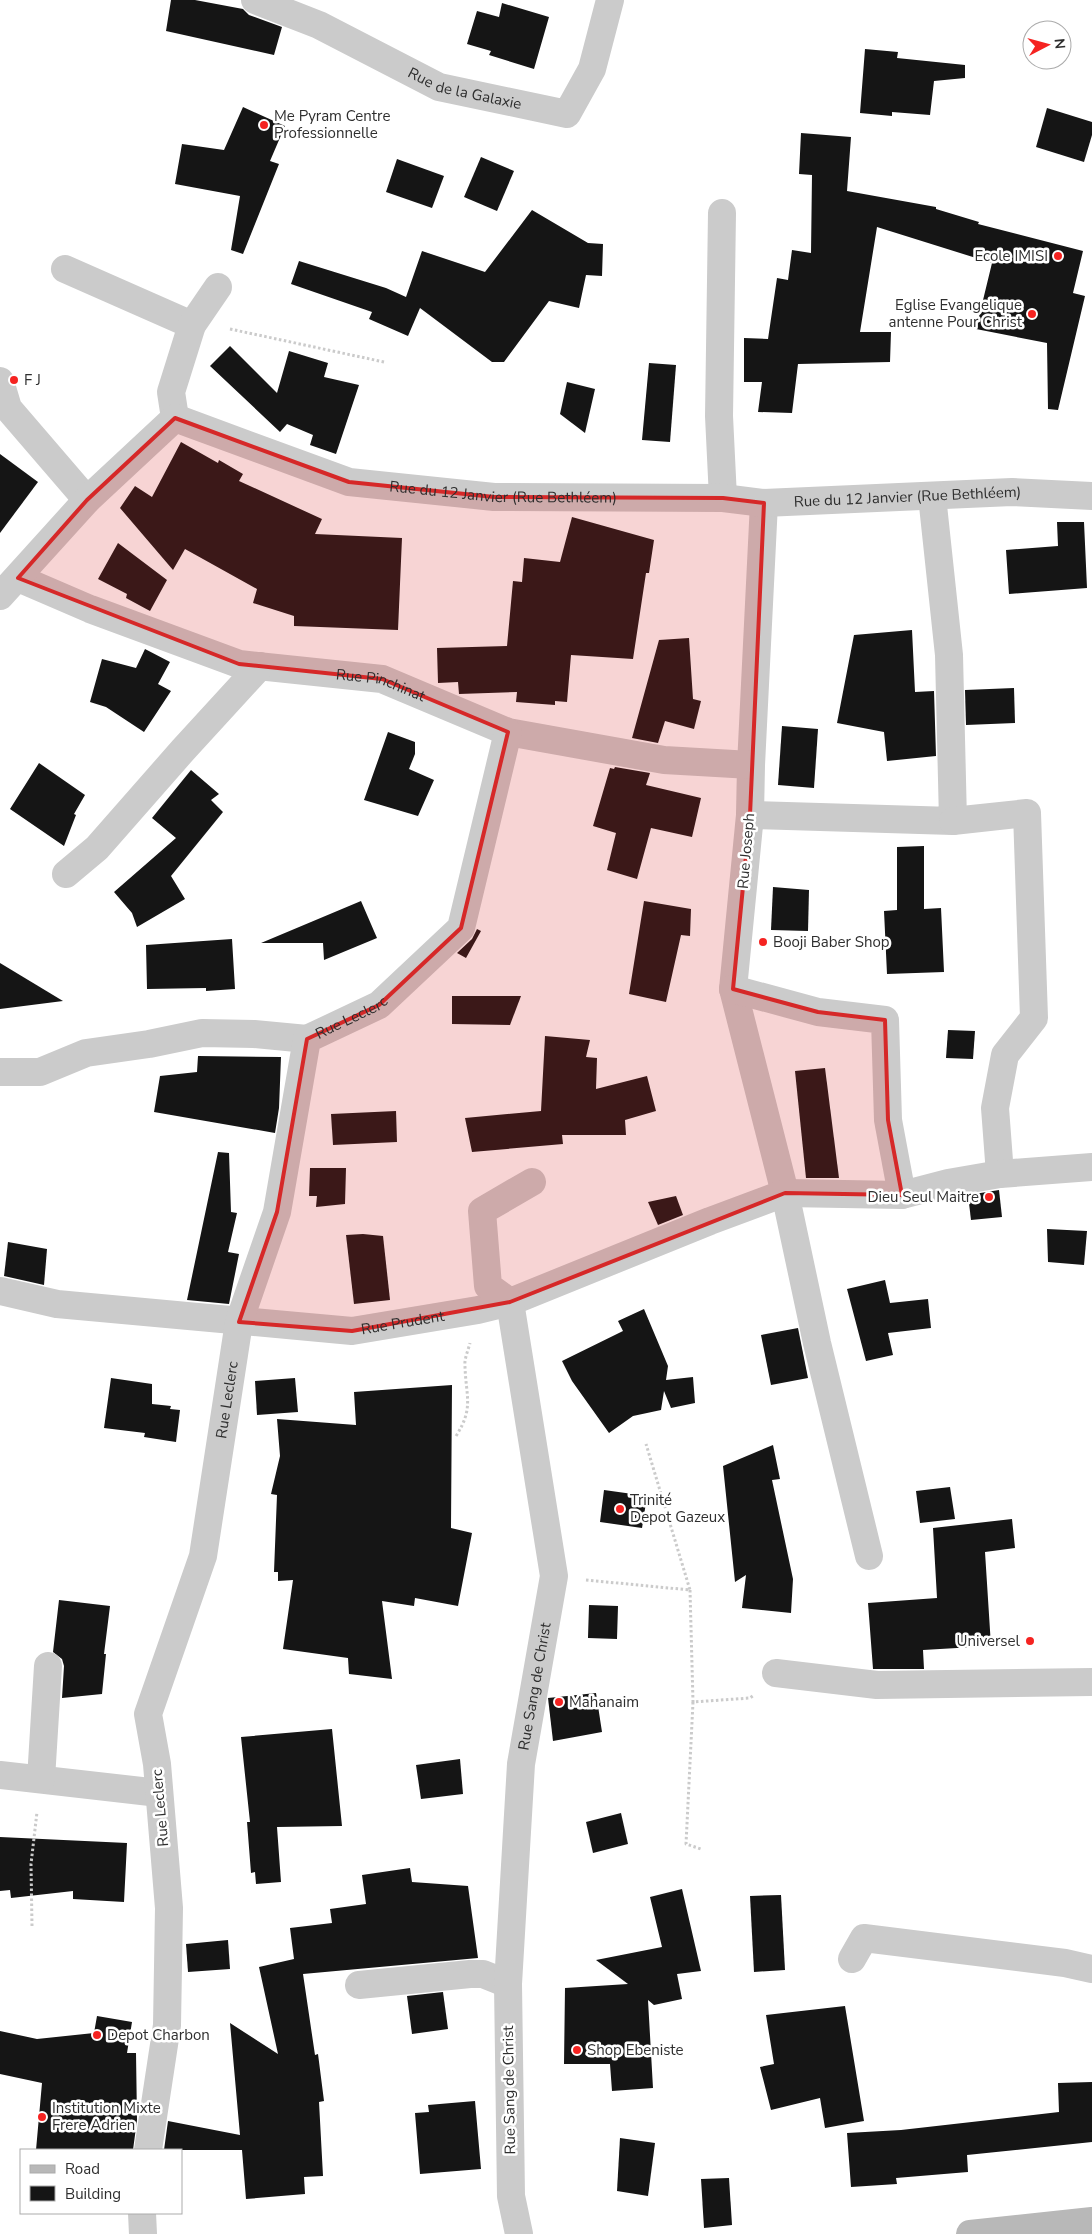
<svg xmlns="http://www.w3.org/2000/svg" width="1092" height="2234" viewBox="0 0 1092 2234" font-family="'Nunito Sans',sans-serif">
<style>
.building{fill:#151515}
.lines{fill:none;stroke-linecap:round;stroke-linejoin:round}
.path{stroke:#cbcbcb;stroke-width:3;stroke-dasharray:2.5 2.5;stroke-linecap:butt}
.street{stroke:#cbcbcb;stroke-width:28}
.secondary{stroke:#b8b8b8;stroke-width:28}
.marked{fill:#d62828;fill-opacity:0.2;stroke:#d62828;stroke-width:4;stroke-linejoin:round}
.poi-dot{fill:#f52321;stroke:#fff;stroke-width:2}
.labels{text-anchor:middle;stroke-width:5;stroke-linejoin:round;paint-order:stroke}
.street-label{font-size:15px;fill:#2e2e2e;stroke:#fff}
.poi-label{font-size:15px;fill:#2e2e2e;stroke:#fff;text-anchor:start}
</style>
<rect width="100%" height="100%" fill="#fff"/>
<g class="building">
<polygon points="171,0 195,0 243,9 249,15 282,27 274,55 166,31"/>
<polygon points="502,3 549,17 534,69 489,55 491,51 467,44 477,11 499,17"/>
<polygon points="865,49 898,52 897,58 965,65 965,78 934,81 930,115 892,112 892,116 860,113"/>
<polygon points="243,107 285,126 270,161 279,164 243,254 231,250 240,196 175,184 182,144 224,150"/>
<polygon points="1047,108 1092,122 1092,135 1084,162 1036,147"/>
<polygon points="801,133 851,137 847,191 936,207 936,209 979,222 978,224 1083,251 1073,293 1085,296 1058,410 1048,409 1047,343 976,329 992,263 877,227 860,332 891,332 890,362 798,364 792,413 758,412 762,382 744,382 744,338 768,339 777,278 788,280 792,250 811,253 812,175 799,174"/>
<polygon points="481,157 514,171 497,211 464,197"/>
<polygon points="397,159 444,176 432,208 386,192"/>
<polygon points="532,210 588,243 603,244 602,276 586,275 579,308 549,301 504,362 492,362 420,308 408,336 369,319 372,312 291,284 299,261 386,288 406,297 422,251 485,272"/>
<polygon points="230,346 277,393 289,351 328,363 324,377 359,385 336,454 310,445 313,435 287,424 280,432 210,366"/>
<polygon points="649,363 676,365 670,442 642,440"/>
<polygon points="567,382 595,389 585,433 560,414"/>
<polygon points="181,442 218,463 219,460 243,474 239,481 322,519 315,534 402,538 398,630 294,626 294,616 253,603 257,589 185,549 173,570 120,508 135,486 152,497"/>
<polygon points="0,454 38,482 0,533"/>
<polygon points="572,517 654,540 649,573 646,573 633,659 571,655 567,702 555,701 555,705 516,702 517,692 459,694 458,682 438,683 437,648 507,646 513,581 522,582 524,558 560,562"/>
<polygon points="1057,522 1084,522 1087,588 1009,594 1006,550 1058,546"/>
<polygon points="118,543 167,580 150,611 126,598 127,594 98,579"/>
<polygon points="912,630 915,692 934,691 936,756 887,761 884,732 837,723 854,635"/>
<polygon points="689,638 693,699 701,701 694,729 665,721 658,743 632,738 659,640"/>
<polygon points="145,649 170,662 158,684 171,691 144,732 106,707 90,702 102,659 136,668"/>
<polygon points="1014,688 1015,723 966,725 965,690"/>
<polygon points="782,726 818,729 814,788 778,785"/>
<polygon points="388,732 415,742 415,754 409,769 434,780 418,816 364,800"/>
<polygon points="39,763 85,795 74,814 76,815 64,846 10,809"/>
<polygon points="615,767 650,773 646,785 701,798 692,837 651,828 637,879 607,870 616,833 593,826 610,768 614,769"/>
<polygon points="191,770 219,794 211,800 223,812 171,876 185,899 137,927 132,913 114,892 176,838 152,818"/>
<polygon points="924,846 924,909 941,908 944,972 887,974 884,911 897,910 897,847"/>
<polygon points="773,887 809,890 808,931 771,930"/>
<polygon points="361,901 377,938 324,960 323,943 261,943"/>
<polygon points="644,901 691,909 690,936 681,935 666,1002 629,994"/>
<polygon points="477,929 481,931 466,958 457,953 472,939"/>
<polygon points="232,939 235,989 206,991 206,988 147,989 146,945"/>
<polygon points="0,963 63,1001 0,1009"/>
<polygon points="452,996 521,996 510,1025 452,1024"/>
<polygon points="948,1030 975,1031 973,1059 946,1058"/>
<polygon points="545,1036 590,1040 586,1057 597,1058 596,1089 647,1076 656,1111 625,1120 626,1135 562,1135 563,1144 472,1152 465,1118 541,1111"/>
<polygon points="198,1056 281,1057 279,1108 275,1133 154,1112 160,1076 197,1072"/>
<polygon points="825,1068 839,1178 806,1178 795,1071"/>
<polygon points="396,1111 397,1142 333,1145 331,1114"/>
<polygon points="218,1152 229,1153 231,1212 237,1213 228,1252 239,1254 229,1304 187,1300"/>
<polygon points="310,1168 346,1168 345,1204 316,1207 317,1196 309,1196"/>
<polygon points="999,1190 1002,1217 971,1220 968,1195"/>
<polygon points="676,1196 683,1215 658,1225 648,1202"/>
<polygon points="1047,1229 1087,1231 1084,1265 1048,1262"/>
<polygon points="363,1234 383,1236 390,1300 354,1304 346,1235"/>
<polygon points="8,1242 47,1249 44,1285 4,1276"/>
<polygon points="885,1280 890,1303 928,1299 931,1328 888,1333 893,1355 866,1361 847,1289"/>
<polygon points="644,1309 668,1366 666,1380 693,1377 695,1403 671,1408 664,1391 661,1410 633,1416 609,1433 572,1381 562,1361 623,1331 618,1321"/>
<polygon points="798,1328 808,1378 771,1385 761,1335"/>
<polygon points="111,1378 152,1384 152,1404 171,1406 170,1409 180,1410 176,1442 144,1437 145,1433 104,1428"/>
<polygon points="295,1378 298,1412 257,1415 255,1381"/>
<polygon points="452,1385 451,1528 472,1533 458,1606 415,1598 414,1606 382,1601 392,1679 349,1674 348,1658 283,1649 293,1580 278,1581 278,1572 274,1572 277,1495 271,1494 280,1456 277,1419 356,1425 354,1392"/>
<polygon points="773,1445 780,1479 772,1480 793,1579 791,1613 742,1608 746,1575 735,1582 723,1466"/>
<polygon points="950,1487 955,1519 920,1523 916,1491"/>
<polygon points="604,1490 647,1496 642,1528 600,1522"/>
<polygon points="1012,1519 1015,1548 985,1552 991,1646 923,1650 924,1669 873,1669 868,1603 937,1598 933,1528"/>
<polygon points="59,1600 110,1606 104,1654 106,1654 102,1694 62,1698 64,1666 62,1659 53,1652"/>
<polygon points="589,1605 618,1606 617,1639 588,1638"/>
<polygon points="596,1693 602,1732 553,1741 548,1698"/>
<polygon points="332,1729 342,1826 277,1827 281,1882 256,1884 255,1872 251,1873 247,1822 250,1822 241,1737"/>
<polygon points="460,1759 463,1794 421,1799 416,1765"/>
<polygon points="621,1813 628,1844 593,1853 586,1822"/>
<polygon points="0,1837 127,1843 124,1902 73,1899 73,1891 11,1898 10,1890 0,1891"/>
<polygon points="410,1868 412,1882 468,1886 478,1958 303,1974 315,2055 318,2054 324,2101 319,2102 323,2176 304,2177 305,2194 246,2199 242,2150 164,2150 168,2121 240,2135 230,2023 278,2054 259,1967 294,1959 290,1928 332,1923 330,1909 366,1904 362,1875"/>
<polygon points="682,1889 701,1971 677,1974 682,1999 654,2005 648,2000 653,2088 612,2091 610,2064 564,2064 565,1988 628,1984 596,1960 662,1947 650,1897"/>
<polygon points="781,1895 785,1970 754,1972 750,1896"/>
<polygon points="228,1940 230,1969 188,1972 186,1944"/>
<polygon points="443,1992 448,2029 412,2034 407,1996"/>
<polygon points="845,2006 864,2121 825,2128 820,2098 771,2110 760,2067 774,2064 766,2015"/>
<polygon points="97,2016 132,2022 127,2053 136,2053 137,2120 133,2150 36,2150 42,2083 0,2074 0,2031 37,2039 94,2033"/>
<polygon points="1092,2082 1092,2142 967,2155 968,2172 896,2178 897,2184 851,2187 847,2133 901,2130 1059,2112 1058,2083"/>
<polygon points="475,2101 481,2169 420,2174 415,2113 429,2112 428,2105"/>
<polygon points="620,2138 655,2143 648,2196 617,2191"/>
<polygon points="729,2178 732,2225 704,2228 701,2179"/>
</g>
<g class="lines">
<g class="path">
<polyline points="230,329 384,362"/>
<path d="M456 1436C474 1408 466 1397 465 1367 464 1359 468 1351 470 1343"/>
<polyline points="586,1580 690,1590 646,1444"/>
<polyline points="690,1590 693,1702 750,1698 754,1695"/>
<polyline points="693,1702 686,1844 701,1849"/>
<polyline points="32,1926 31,1864 37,1812"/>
</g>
<g class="street">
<path id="s1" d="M255 0 319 25 439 87 567 114 592 69 610 0"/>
<polyline points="722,213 719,416 723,498"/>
<polyline points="65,269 192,325"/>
<polyline points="0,381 8,408 87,500"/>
<polyline points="175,418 171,392 192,325 218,287"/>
<polyline points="764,503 751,765 750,815 733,989 785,1193 817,1343 869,1556"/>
<path id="s2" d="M18 578 90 609 239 664 382 679 508 732 664 760 751 765"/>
<path id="s3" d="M0 596 87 500 175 418 349 482 494 497 723 498 764 503 1012 492 1092 496"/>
<polyline points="750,815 953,821 949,655 932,496"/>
<polyline points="953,821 1027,813 1034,1018 1005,1055 995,1108 1000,1174"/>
<polyline points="66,874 97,848 183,750 260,666"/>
<polyline points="733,989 818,1012 885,1020 888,1120 902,1195"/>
<polyline points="0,1072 40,1072 86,1053 149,1044 202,1033 254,1034 307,1039"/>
<path id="s4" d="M0 1291 57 1304 352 1331 478 1310 510 1302 710 1221 785 1193 902 1195 948 1183 1000 1174 1092 1167"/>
<polyline points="776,1673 877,1685 1092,1682"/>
<polyline points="0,1775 159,1793"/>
<polyline points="41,1779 48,1666"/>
<polyline points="852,1959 864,1938 1065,1963 1092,1969"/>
<polyline points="359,1985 470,1974 483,1974 508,1984"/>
<path id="s5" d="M148 2150 167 2025 169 1908 157 1764 148 1714 203 1556 239 1322 277 1212 307 1039 379 1005 461 928 508 732"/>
<polyline points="142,2213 143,2234"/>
<path id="s6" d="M519 2234 511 2196 508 1984 521 1764 554 1576 510 1302 488 1286 482 1211 532 1182"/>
</g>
<polyline class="secondary" points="970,2234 1092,2221"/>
</g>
<path class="marked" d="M175 418 349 482 494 497 723 498 764 503 750 815 733 989 818 1012 885 1020 888 1120 902 1195 785 1193 510 1302 352 1331 239 1322 277 1212 307 1039 379 1005 461 928 508 732 382 679 239 664 18 578 87 500Z"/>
<g class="poi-dot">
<circle cx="264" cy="125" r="5"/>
<circle cx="1058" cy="256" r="5"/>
<circle cx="1032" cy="314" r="5"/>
<circle cx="14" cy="380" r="5"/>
<circle cx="763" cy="942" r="5"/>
<circle cx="989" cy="1197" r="5"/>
<circle cx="620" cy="1509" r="5"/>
<circle cx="1030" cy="1641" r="5"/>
<circle cx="559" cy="1702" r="5"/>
<circle cx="97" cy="2035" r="5"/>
<circle cx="577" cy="2050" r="5"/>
<circle cx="42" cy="2117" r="5"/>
</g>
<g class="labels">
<g class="street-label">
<text dy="5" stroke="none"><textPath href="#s1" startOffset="229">Rue de la Galaxie</textPath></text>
<text dy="5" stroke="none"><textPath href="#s3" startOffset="590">Rue du 12 Janvier (Rue Bethléem)</textPath></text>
<text dy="5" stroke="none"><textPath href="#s3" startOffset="995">Rue du 12 Janvier (Rue Bethléem)</textPath></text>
<text dy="5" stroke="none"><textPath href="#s2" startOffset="381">Rue Pinchinat</textPath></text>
<text transform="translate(746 851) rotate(-85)" y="5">Rue Joseph</text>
<text dy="5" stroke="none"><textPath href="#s5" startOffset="1184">Rue Leclerc</textPath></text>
<text dy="5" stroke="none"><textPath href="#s4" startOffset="406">Rue Prudent</textPath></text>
<text dy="5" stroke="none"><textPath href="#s5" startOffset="764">Rue Leclerc</textPath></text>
<text dy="5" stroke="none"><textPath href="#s6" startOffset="550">Rue Sang de Christ</textPath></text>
<text transform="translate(160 1808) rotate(-95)" y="5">Rue Leclerc</text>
<text transform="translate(509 2090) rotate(-91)" y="5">Rue Sang de Christ</text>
</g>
<g class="poi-label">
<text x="274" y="121">Me Pyram Centre<tspan x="274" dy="17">Professionnelle</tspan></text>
<text x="1048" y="261" text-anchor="end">Ecole IMISI</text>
<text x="1022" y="310" text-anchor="end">Eglise Evangelique<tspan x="1022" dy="17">antenne Pour Christ</tspan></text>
<text x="24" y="385">F J</text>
<text x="773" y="947">Booji Baber Shop</text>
<text x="979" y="1202" text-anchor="end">Dieu Seul Maitre</text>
<text x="630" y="1505">Trinité<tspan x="630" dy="17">Depot Gazeux</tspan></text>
<text x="1020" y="1646" text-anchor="end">Universel</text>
<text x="569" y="1707">Mahanaim</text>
<text x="107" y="2040">Depot Charbon</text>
<text x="587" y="2055">Shop Ebeniste</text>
<text x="52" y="2113">Institution Mixte<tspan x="52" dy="17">Frere Adrien</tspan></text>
</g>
</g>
<rect x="20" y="2149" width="162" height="65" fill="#ffffff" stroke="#ababab"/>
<rect x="30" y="2165" width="25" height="8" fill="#b8b8b8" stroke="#ababab"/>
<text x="65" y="2174" font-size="15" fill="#2e2e2e">Road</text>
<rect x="30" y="2186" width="25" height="15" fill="#151515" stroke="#ababab"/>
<text x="65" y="2199" font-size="15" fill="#2e2e2e">Building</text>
<g transform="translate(1047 45) rotate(84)"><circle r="24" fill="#ffffff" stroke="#ababab"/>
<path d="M0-4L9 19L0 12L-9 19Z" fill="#f52321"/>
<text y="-8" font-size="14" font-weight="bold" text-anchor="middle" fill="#2e2e2e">N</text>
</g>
</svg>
